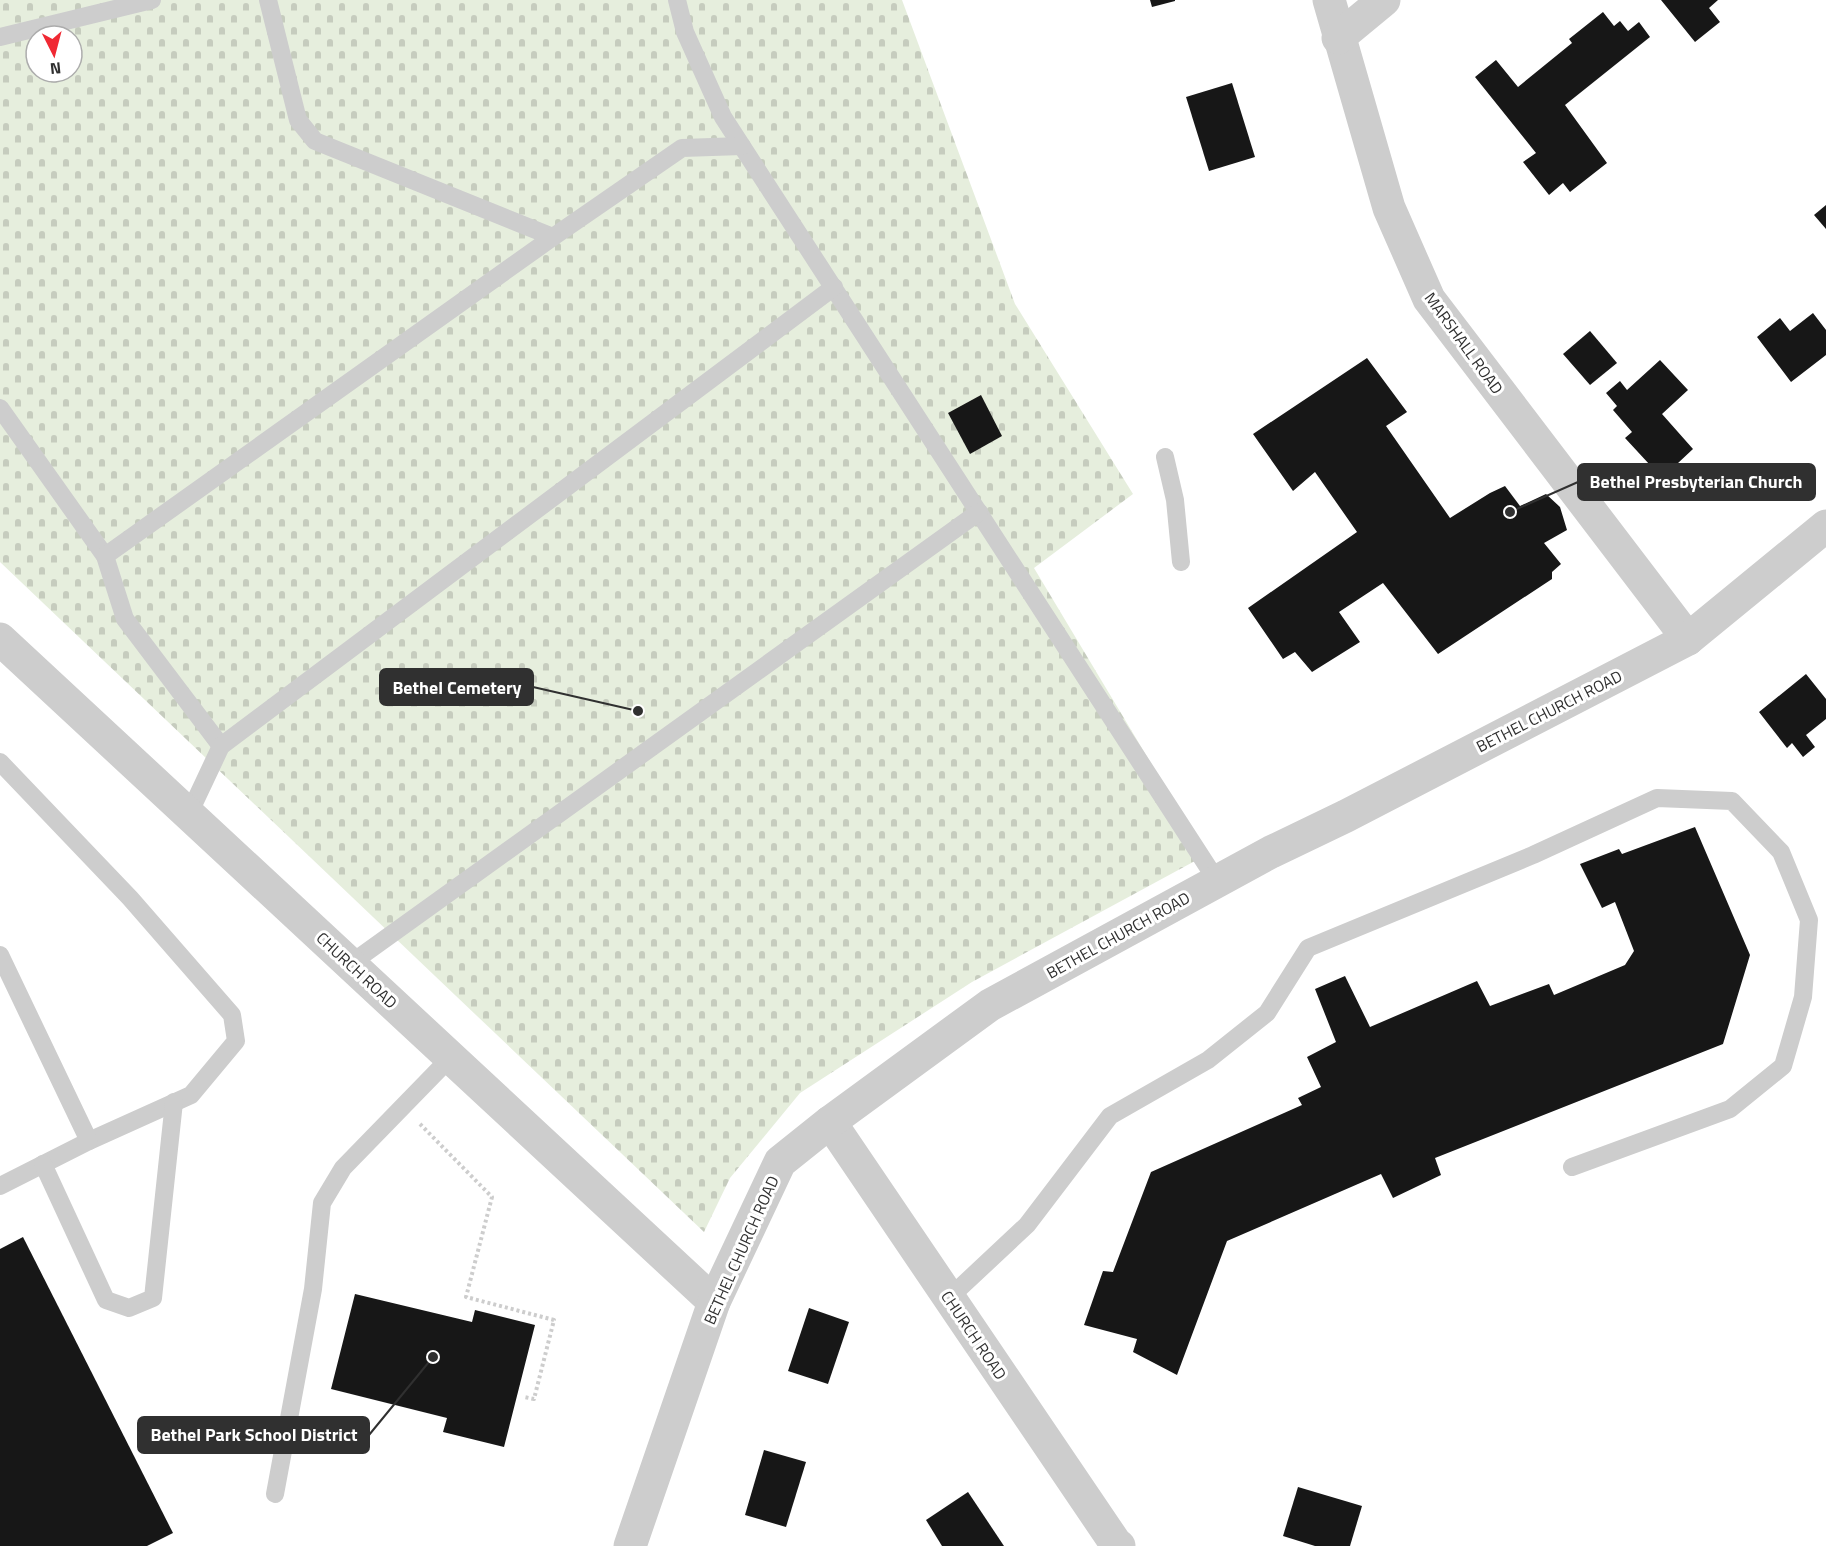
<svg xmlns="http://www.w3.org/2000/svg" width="1826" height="1546" viewBox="0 0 1826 1546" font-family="'Titillium Web',sans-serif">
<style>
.cemetery{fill:url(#cemetery-stones);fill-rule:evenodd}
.building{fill:#171717}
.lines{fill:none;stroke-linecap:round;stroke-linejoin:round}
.path{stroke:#cdcdcd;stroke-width:4;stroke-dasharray:3 3;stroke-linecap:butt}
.service{stroke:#cdcdcd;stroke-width:18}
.minor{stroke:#cdcdcd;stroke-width:33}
.tertiary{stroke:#cdcdcd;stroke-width:33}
.labels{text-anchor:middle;stroke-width:6;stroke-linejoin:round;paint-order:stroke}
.street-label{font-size:16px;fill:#303030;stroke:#fff}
.leader{fill:none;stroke:#303030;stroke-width:2}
.callout-dot{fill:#303030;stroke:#fff;stroke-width:2}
.callout{fill:#303030;stroke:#303030;stroke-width:2}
.callout-label{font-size:18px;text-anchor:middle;font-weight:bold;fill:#fff}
</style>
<defs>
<pattern id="cemetery-stones" width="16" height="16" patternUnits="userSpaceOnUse" patternTransform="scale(1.5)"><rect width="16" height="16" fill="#e6eedd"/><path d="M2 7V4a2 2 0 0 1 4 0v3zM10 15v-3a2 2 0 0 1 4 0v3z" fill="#c6ccbe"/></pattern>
</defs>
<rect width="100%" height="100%" fill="#fff"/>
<path class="cemetery" d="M0 0H902L1015 304 1133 494 1034 568 1206 855 972 982 800 1093 730 1178 704 1232 0 562ZM36 36H72V72H36Z"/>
<g class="building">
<polygon points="1150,0 1175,0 1175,1 1152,7"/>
<polygon points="1661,0 1718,0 1709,8 1720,22 1695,42"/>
<polygon points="1603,12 1614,26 1620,21 1628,31 1639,22 1650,37 1565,105 1607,163 1570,192 1563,183 1549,195 1523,162 1536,153 1475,77 1496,60 1518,87 1572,43 1569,39"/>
<polygon points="1232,83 1255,157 1209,171 1186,97"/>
<polygon points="1826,205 1826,229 1814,215"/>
<polygon points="1813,313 1826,330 1826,355 1791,382 1757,337 1780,318 1790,331"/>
<polygon points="1590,331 1617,363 1590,385 1563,354"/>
<polygon points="1367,358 1407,412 1386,426 1450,518 1490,493 1505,486 1520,506 1546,494 1560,507 1567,530 1544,543 1561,564 1552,572 1552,579 1438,654 1383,583 1339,612 1360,642 1312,672 1295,652 1283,659 1248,608 1357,532 1315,472 1293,491 1253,434"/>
<polygon points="1660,360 1688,390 1662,414 1693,449 1662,478 1625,438 1632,432 1613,410 1617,406 1606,393 1620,381 1627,390"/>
<polygon points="981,395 1002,436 970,454 948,413"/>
<polygon points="1806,674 1826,699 1826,719 1806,735 1815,747 1803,757 1792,743 1787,748 1759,712"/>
<polygon points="1695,827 1750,955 1723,1044 1435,1158 1441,1175 1393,1198 1381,1174 1227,1241 1177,1375 1133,1352 1137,1339 1084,1325 1103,1271 1113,1272 1151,1172 1302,1105 1298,1098 1321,1087 1307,1057 1336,1042 1315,989 1345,976 1370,1027 1477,981 1490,1006 1549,984 1554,995 1625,965 1634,951 1615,902 1602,908 1580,864 1619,849 1622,854"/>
<polygon points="23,1237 173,1533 147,1546 0,1546 0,1249"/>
<polygon points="355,1294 472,1322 475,1310 535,1325 504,1447 443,1432 447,1418 331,1389"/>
<polygon points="809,1308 849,1322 828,1384 788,1371"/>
<polygon points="764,1450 806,1462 786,1527 745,1515"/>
<polygon points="1298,1487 1362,1506 1350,1546 1315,1546 1283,1536"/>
<polygon points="968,1492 1004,1546 942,1546 926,1520"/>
</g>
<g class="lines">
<polyline class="path" points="420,1124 492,1197 466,1297 554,1320 534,1399 524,1397"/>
<g class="service">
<polyline points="268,0 298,120 315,141 553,237"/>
<polyline points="677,0 685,32 723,117 1217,881"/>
<polyline points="0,37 152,0"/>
<polyline points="0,408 105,556 125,619 221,746"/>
<polyline points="1165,457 1175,500 1181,562"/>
<polyline points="105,556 553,237 682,148 742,146"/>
<polyline points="0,762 130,898 232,1015 236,1041 191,1095 89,1141"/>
<polyline points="189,814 221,746 834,287"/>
<polyline points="0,955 89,1141 0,1186"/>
<polyline points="350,964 979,512"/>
<polyline points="43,1164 106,1300 129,1308 153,1298 174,1102"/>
<polyline points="949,1298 1027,1225 1110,1116 1208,1060 1267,1013 1308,948 1533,855 1657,798 1732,801 1781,852 1809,920 1803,997 1783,1066 1730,1109 1572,1167"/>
<polyline points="275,1494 313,1289 322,1203 343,1168 451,1057"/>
</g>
<g class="minor">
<polyline points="1329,0 1389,208 1429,299 1688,639"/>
<polyline points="1338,38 1384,0"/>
<polyline points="0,639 714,1302"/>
<polyline points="830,1122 1116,1544 1119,1546"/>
</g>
<polyline class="tertiary" points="630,1546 714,1302 780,1162 830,1122 990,1005 1271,852 1346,816 1688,639 1826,526"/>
</g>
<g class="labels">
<g class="street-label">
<text transform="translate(1464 343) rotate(54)" y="6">MARSHALL ROAD</text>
<text transform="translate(1549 711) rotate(-27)" y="6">BETHEL CHURCH ROAD</text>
<text transform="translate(1118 935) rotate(-29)" y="6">BETHEL CHURCH ROAD</text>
<text transform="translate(357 970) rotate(43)" y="6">CHURCH ROAD</text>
<text transform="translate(741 1250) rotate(-66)" y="6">BETHEL CHURCH ROAD</text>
<text transform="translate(974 1335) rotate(56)" y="6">CHURCH ROAD</text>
</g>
</g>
<path class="leader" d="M1510 512L1578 482M638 711L533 687M433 1357L369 1435"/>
<g class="callout-dot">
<circle cx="1510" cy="512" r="6"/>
<circle cx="638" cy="711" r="6"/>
<circle cx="433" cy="1357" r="6"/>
</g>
<g class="callout">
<rect x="1578" y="464" width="237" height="36" rx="6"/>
<rect x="380" y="669" width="153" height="36" rx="6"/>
<rect x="138" y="1417" width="231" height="36" rx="6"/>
</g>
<g class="callout-label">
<text x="1696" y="488">Bethel Presbyterian Church</text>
<text x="457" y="694">Bethel Cemetery</text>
<text x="254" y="1441">Bethel Park School District</text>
</g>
<g transform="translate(54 54) rotate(174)"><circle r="28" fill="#ffffff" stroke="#acacac" stroke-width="1.5"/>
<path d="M0-4.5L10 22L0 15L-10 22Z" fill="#f02933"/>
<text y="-9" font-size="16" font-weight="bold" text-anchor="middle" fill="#303030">N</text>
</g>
</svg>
